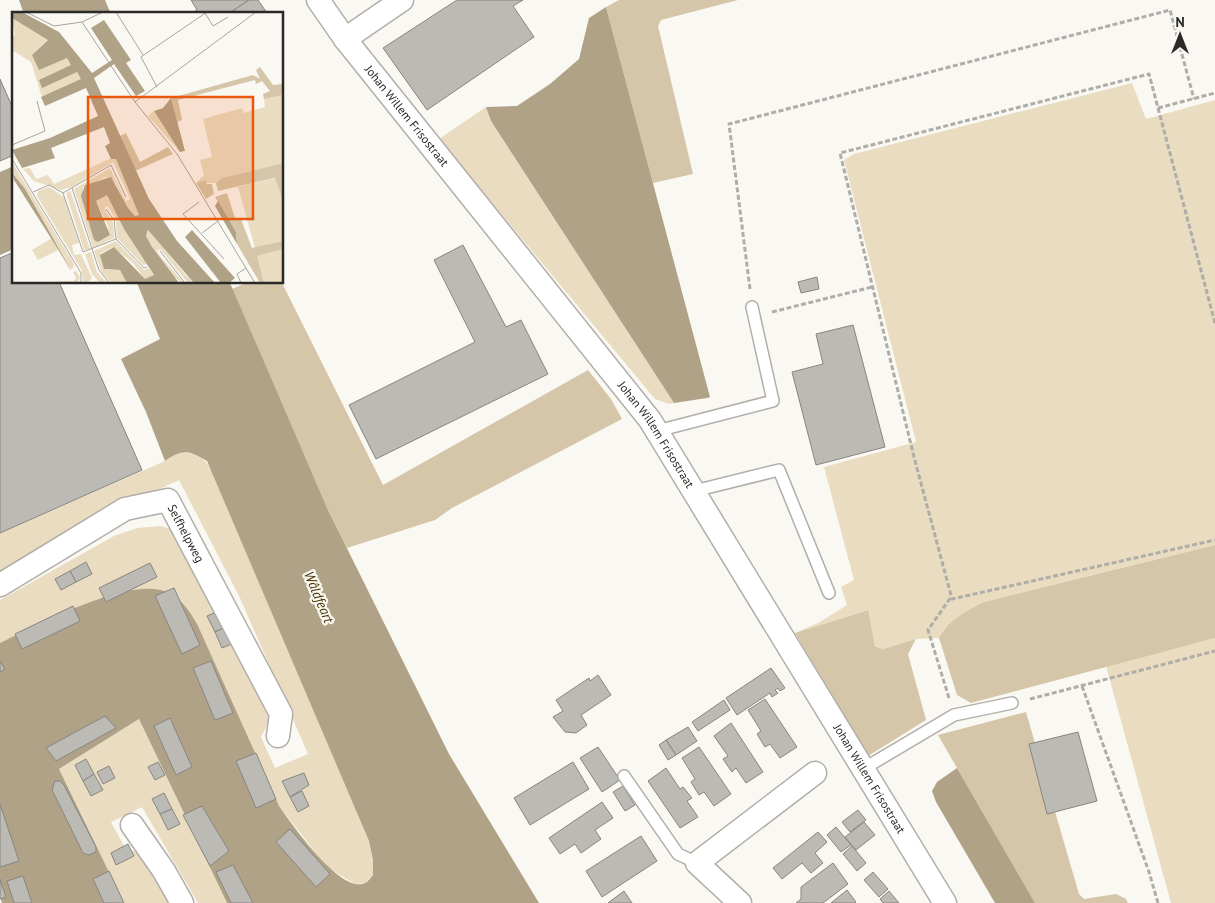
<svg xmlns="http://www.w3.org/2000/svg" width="1215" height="903" viewBox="0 0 1215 903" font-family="'PT Sans',sans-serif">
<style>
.green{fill:#e9dcc0}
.forest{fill:#d5c6a9}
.water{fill:#b0a286}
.building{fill:#bcbab5;stroke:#888581}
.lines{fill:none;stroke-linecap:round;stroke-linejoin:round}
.service-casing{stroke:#b2afaa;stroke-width:14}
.minor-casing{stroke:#b2afaa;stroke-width:25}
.path{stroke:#afada9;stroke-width:3;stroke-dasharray:5 2.5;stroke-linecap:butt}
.service{stroke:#fff;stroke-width:11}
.minor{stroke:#fff;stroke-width:22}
.labels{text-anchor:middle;stroke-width:4.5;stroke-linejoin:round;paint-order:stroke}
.street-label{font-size:12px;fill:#2a2927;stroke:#faf8f2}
.water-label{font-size:14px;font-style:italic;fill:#4b3500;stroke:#faf8f2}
.inset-road{fill:none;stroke:#a7a5a1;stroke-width:1}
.view{fill:#e8590c;fill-opacity:0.15;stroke:#e8590c;stroke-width:2.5}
.inset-edge{fill:none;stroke:#2a2927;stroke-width:2.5}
</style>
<rect width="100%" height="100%" fill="#faf8f2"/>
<g class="green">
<polygon points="1132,83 1146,119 1215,100 1215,545 984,602 943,630 939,638 916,639 883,649 875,645 867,610 795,633 820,622 847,605 841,587 854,580 824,467 916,442 844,160 854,154"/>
<polygon points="486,107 491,121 674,403 669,404 655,399 439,139"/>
<path d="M178 452C208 453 209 466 221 490L369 841 373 860V875L365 883 355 884 327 867 279 806 100 598 0 643V600L114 536 137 528 161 526 177 531 271 718 261 737 275 768 308 754 240 598 179 480 136 500 0 579V533L165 461Z"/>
<polygon points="1215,638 1215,903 1171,903 1106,666"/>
<polygon points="139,719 227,903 198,903 142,807 111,822 127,851 138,851 173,903 124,903 59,769"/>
</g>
<g class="forest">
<polygon points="619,0 738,0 661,20 658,26 693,174 653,183 606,7"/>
<polygon points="246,283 282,283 383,485 588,370 611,399 622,419 452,508 435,520 347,548 328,510 232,289"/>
<path d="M1215 545V638L971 703 957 695 939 638C948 620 967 611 984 602Z"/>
<polygon points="868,610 875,646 883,649 916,639 908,654 926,720 868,756 795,633"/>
<polygon points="1026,712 1079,894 1084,899 1116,894 1126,899 1128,903 1035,903 938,735"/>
</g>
<g class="water">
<polygon points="19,0 105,0 111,14 24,14"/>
<polygon points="606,7 710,397 707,398 674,403 491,121 486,107 517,106 550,84 579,59 589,18"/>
<polygon points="14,166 14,249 0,255 0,172"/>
<path d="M137 283H230L328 510 449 754 539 903H227L139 719 59 769 124 903H2L0 897V643C37 626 134 572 171 594 184 602 191 613 198 626L279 806C291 823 341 895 365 883 368 882 371 877 373 875V860L369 841 207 461C188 450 183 449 165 461L146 412 121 359 160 339Z"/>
<polygon points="957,768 1035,903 995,903 936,802 932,791 937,782"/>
</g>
<g class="building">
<polygon points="191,0 249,0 228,14 191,14 197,10"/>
<polygon points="249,0 258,0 267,13 228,14"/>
<polygon points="457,0 523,0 513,6 534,37 427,110 383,48"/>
<polygon points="0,79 14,111 14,155 0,161"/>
<polygon points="463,245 506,327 521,320 548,374 376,459 349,405 475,342 434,260"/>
<polygon points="14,252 14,282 59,282 142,470 0,533 0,258"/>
<polygon points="817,277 819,289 801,293 798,282"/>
<polygon points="853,325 885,447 816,465 792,372 823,364 816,334"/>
<polygon points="86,562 92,574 76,582 70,571"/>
<polygon points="150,563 157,577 106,602 99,588"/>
<polygon points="70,571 76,582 61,590 55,579"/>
<polygon points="174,588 200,645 182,654 155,596"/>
<polygon points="73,606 80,621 22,649 15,634"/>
<polygon points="219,611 226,627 215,632 207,616"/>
<polygon points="226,627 234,643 222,648 215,632"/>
<polygon points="0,661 5,669 0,672"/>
<polygon points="211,661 233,713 215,720 193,668"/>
<polygon points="771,668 785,688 780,691 778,688 775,690 778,693 772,697 770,693 737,715 726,698"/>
<polygon points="598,675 611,695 581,715 587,725 576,733 565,732 553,717 563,711 556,700 589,678 590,681"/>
<polygon points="765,699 797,747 780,758 770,744 765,747 757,734 761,731 748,710"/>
<polygon points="724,700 730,710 698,731 692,722"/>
<polygon points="105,716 116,728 56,761 46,748"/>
<polygon points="170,718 192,767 176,775 154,726"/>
<polygon points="731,723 763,772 746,783 736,768 732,772 723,759 728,756 714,736"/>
<polygon points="688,727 697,741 676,755 666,740"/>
<polygon points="1078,732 1097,801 1047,814 1029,744"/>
<polygon points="666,740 676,755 668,760 659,745"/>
<polygon points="598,747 620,780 602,792 580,758"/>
<polygon points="699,747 731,794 714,806 704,792 699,795 691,782 695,779 682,758"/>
<polygon points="256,753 276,799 256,808 236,761"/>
<polygon points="86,759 94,774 83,781 75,765"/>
<polygon points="158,762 165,775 155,780 148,767"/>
<polygon points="573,762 589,789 530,825 514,798"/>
<polygon points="109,766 115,778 103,784 97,772"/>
<polygon points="666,768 680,789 683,787 692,798 687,801 698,817 680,828 648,781"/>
<polygon points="304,773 309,785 290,797 282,781"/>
<polygon points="94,774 103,790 91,796 83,781"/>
<polygon points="55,781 60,781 64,785 96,847 96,852 89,855 83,853 52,790"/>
<polygon points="623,786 635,805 625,811 613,792"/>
<polygon points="302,791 309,806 298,812 290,797"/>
<polygon points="164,793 172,809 160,814 152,799"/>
<polygon points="602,802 613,818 595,830 601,839 581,853 575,844 560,854 549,838"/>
<polygon points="0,804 19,861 0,867"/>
<polygon points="202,806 229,851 210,866 183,815"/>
<polygon points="172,809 180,824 168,830 160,814"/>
<polygon points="858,810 866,820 850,832 842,822"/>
<polygon points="864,822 875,835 856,850 845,837"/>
<polygon points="836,827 851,845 841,852 827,835"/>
<polygon points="290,829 330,874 316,887 276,842"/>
<polygon points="818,832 827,842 815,853 823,863 811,873 802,863 782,879 773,868"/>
<polygon points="641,836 657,861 602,897 586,871"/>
<polygon points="128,844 134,856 116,865 111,853"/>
<polygon points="852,846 866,863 857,871 843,854"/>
<polygon points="833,863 848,884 823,903 796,903 801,899 801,887"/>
<polygon points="233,865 253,903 231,903 216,872"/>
<polygon points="109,871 124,903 104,903 93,879"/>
<polygon points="873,872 888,889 879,897 864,880"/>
<polygon points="23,876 32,903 14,903 7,881"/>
<polygon points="0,879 6,897 0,899"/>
<polygon points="847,890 856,902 854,903 831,903"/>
<polygon points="624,891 632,903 608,903"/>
<polygon points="889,891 899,903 883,903 880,899"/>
</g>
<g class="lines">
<g class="service-casing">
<g id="service">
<polyline points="657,431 773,401 752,307"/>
<polyline points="694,491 779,470 829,593"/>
<polyline points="863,769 954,715 1012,703"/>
<polyline points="624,776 678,854 697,863"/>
</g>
</g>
<g class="minor-casing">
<g id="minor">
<path id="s1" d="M318 0 345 39 650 420 945 903"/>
<polyline points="345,39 402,0"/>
<path id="s2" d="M0 585 125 509 168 500 281 714 278 736"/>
<polyline points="132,825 164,871 182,903"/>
<polyline points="740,903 697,863 815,773"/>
</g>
</g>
<g class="path">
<polyline points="1158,108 1215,93"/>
<polyline points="750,289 729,124 1170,10 1194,99"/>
<polyline points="772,312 872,287"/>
<polyline points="1215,323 1149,74 840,153 914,457 952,599 1215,540"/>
<polyline points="1082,686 1149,872 1158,903"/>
<polyline points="949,698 928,630 951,597"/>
<polyline points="1030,699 1215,651"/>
</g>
<use href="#service" class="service"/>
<use href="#minor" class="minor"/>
</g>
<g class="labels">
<g class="street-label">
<text dy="4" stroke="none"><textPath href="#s1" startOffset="146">Johan Willem Frisostraat</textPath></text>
<text dy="4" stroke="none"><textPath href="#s1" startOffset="551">Johan Willem Frisostraat</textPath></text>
<text dy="4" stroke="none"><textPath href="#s2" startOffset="228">Selfhelpweg</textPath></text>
<text dy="4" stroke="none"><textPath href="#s1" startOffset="956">Johan Willem Frisostraat</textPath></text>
</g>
<g class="water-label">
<text transform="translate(319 597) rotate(67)" y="5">Wâldfeart</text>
</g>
</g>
<g transform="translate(12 12)">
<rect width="271" height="271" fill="#faf8f2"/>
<path d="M0 6 36 27 20 43 56 46 70 68 30 85 19 50 0 38V23L3 24ZM271 83V151L210 166 204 171H184L192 163 188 148 200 145 191 107 230 96 232 101 253 95 252 87ZM142 99 143 101 168 140 136 104ZM100 146 104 147 127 203 123 204 116 196 103 170 94 165 71 175V191L86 230 97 224 96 214 84 189 95 182 112 217 135 252 131 253 105 226 104 208 96 194 92 196 101 211 102 226 81 236 62 177 98 156 114 189 118 187 101 150 60 175 49 178 22 169 11 157 18 156 24 167 36 163 42 172ZM0 150 62 252 61 256 58 258 46 238 26 248 20 238 40 226 59 255 0 160ZM265 166 271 188V229L243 236 226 175ZM37 175 52 185 67 231 60 233 62 243 69 242 80 266 75 271H71L70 259 25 184 26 179ZM59 179V181L78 237 72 238 54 181ZM137 218 172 261 182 271H176L148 237 145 239 148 244 172 271 161 265 140 235 134 224ZM104 229 132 258 137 256 142 264 133 267 121 251 101 235 89 241 94 258H108L116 268 115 271H99L90 261 82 239ZM271 237V271H252L245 244ZM79 240 85 260 95 271H88L80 262 73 242ZM64 259 68 265 66 271 32 270 62 269 64 266 61 260Z" fill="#e9dcc0"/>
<path d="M248 55 261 73 271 72V83L252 87 251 82 258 79 250 69 244 72 243 68 166 88 170 108 165 110 159 86 241 63 248 67 244 58ZM114 121 128 150 156 135 161 142 123 159 108 124ZM271 151V188L263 166 206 179 204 171 210 166ZM194 168 195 172H200L202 182 194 187 184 171ZM215 181 223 206 229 207 240 236 271 229V237L245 244 252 271H248L225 232 224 220 203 185Z" fill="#d5c6a9"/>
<path d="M0 0H10L47 20 80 61 100 48 79 16 92 8 119 48 114 51 133 79 124 84 102 52 82 66 137 187 165 229 203 271H182L136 218 134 224 140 235 167 271H115L108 258 92 257 88 243 102 235 133 267 142 263 112 217 95 183 84 189 98 223 86 230 82 228 69 184 73 173 99 165 116 196 123 204 127 203 104 147H99L93 134 98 131 92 115 39 136 43 146 10 156 0 138 38 126 86 104 74 76 33 94 29 85 69 67 65 60 30 76 27 68 59 53 55 46 27 58 20 43 36 28 0 6ZM159 86 173 139H172L168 140 142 99 151 96ZM1 162 13 177 58 256 2 168ZM206 189 224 220 225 232 203 194ZM180 218 223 266 217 271H209L173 225Z" fill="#b0a286"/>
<path class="inset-road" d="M14 0 42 14 70 10 91 0M104 0 131 43M193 1 201 14 216 5M70 10 123 90 165 142 243 271M145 75 129 45 195 0M123 90 244 0M0 133 33 119 25 89M0 147 69 261V271M60 176 87 258 97 271M21 180 37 173 51 181 71 240 104 227M51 181 99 153 114 185M187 190 171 202 212 247M94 197 102 208 104 227 132 256 135 255M190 221 206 209M148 239 173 271M229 271 225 262 234 256"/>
<path class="view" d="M76 85H241V207H76Z"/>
<rect width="271" height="271" class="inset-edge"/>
</g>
<g transform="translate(1180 35)" stroke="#faf8f2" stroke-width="4" paint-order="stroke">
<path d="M0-4L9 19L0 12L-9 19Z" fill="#2a2927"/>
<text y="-8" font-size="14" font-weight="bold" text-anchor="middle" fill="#2a2927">N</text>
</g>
</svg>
